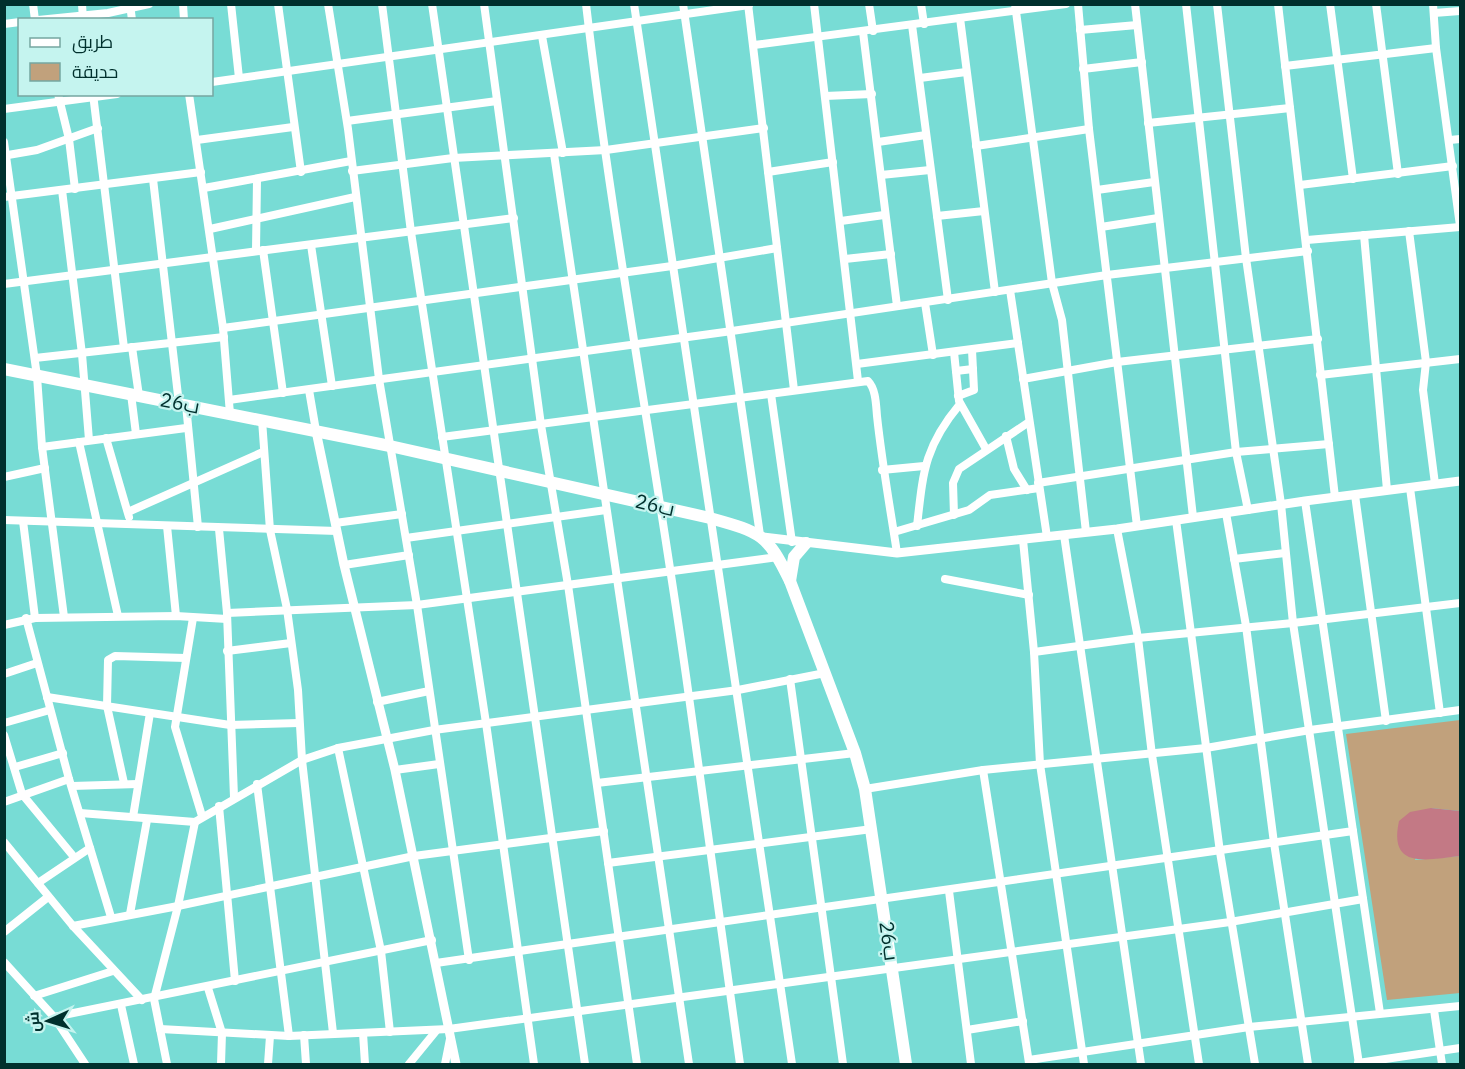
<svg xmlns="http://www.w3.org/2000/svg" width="1465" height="1069" viewBox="0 0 1465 1069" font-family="'IBM Plex Sans',Cairo,sans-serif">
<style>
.green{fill:#c1a17c}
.water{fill:#c37985}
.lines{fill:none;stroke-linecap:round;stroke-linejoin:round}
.minor{stroke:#fff;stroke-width:8}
.tertiary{stroke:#fff;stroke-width:9}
.trunk{stroke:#fff;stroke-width:12}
.labels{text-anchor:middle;stroke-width:4.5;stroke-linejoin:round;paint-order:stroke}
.street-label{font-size:20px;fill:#00302d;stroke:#c5f4ef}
</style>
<rect width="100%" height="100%" fill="#78dcd5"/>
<polygon class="green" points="1460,720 1460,811 1431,808 1415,860 1460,856 1460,993 1387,1000 1346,734"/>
<path class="water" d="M1431 808 1460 811V856C1429 859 1388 871 1399 821L1410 812Z"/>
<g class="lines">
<g class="minor">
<polyline points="33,4 35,20"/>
<polyline points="82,4 83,20"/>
<polyline points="130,4 132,20"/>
<polyline points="183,4 184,20"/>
<polyline points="231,4 239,78"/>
<polyline points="278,4 301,172"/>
<polyline points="328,4 348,129 379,379 417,605 469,960"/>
<polyline points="382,4 411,232 486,723 534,1064"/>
<polyline points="432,4 585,1064"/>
<polyline points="484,4 541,425 568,585 637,1064"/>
<path d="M586 4C613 236 657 466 689 697 707 819 722 942 740 1064"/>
<polyline points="634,4 792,1064"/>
<polyline points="683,4 760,535"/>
<polyline points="748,4 794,390"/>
<polyline points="814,4 858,381"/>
<polyline points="869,4 873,31"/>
<polyline points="921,4 924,24"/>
<polyline points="1015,4 1052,283 1062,320 1086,532"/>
<polyline points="1078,4 1089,129 1137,526"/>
<polyline points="1135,4 1193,517"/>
<polyline points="1186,4 1236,452 1248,510"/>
<polyline points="1217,4 1246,258 1281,504 1293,623 1359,1064"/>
<polyline points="1278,4 1335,497"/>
<polyline points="1330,4 1353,179"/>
<polyline points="1376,4 1398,174"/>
<polyline points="1433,4 1436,48 1460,226"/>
<polyline points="1434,13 1460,11"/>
<polyline points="960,18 995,292"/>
<polyline points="38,20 108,13 149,4"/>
<polyline points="4,24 20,22"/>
<polyline points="912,25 948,300"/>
<polyline points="1080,30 1137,25"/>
<polyline points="863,32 897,306"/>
<polyline points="542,36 563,153"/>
<polyline points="754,45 1066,4"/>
<polyline points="1285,66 1436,48"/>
<polyline points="1083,69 1142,62"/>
<polyline points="920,78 966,72"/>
<polyline points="212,82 749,5"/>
<polyline points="58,94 69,139 75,189"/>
<polyline points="93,94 124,348"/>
<polyline points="189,94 223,328 230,414"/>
<polyline points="825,96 872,94"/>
<polyline points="4,109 117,94"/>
<polyline points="347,121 497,101"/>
<polyline points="1148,123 1290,108"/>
<polyline points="197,140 293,127"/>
<polyline points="1450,140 1460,139"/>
<polyline points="4,142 37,376 42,447 64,617"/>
<polyline points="878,142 926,135"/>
<polyline points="976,146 1089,129"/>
<polyline points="554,154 689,1064"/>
<polyline points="8,155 37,150 98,128"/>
<polyline points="352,171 453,158 606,150 764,128"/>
<polyline points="768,172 833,162"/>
<polyline points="881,175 930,170"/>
<polyline points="153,179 179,404"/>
<polyline points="1300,185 1453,166"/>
<polyline points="204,188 351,161"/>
<polyline points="62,190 82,354 89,440"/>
<polyline points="1097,190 1154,182"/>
<polyline points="4,197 201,172"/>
<polyline points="937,216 984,211"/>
<polyline points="841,221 884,215"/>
<polyline points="1101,227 1158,218"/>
<polyline points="210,229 355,197"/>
<polyline points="1409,231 1426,362 1423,390 1435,484"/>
<polyline points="1364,235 1387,490"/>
<polyline points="1307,240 1460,227"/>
<polyline points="311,245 332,386"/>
<polyline points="256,250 257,180"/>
<polyline points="263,250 283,393"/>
<polyline points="845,259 891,254"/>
<polyline points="4,284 514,218"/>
<polyline points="1010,290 1047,537"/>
<polyline points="925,303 933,355"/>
<polyline points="223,328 672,266 777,248"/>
<polyline points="132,347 139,396"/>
<polyline points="954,352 959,401 986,449"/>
<polyline points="35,358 224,337"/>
<polyline points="857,364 1018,343"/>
<polyline points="956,371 973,369"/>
<polyline points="1320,375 1460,359"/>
<polyline points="1023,379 1117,362 1318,339"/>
<polyline points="309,390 316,431"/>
<polyline points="131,394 136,434"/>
<polyline points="771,394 792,542"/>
<polyline points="958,396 974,390 972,350"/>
<polyline points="229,400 732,331 1107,275 1308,251"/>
<polyline points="186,405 198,527"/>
<polyline points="262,420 270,530 287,609 298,690 302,760 333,1033"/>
<polyline points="1006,436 1014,469 1027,490"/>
<path d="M442 437 868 381C876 389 876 405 877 416 882 463 890 507 897 553"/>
<polyline points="106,438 129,517"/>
<polyline points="79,442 118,616"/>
<polyline points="42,447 186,428"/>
<polyline points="882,470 924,466"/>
<polyline points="4,477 45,468"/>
<polyline points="1038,483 1236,452 1329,444"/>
<polyline points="1410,488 1440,713"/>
<polyline points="1355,495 1386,721"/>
<polyline points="128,512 263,452"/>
<polyline points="1226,513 1246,626 1274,843 1308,1064"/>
<polyline points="954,515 953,483 959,469 1029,422"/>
<polyline points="4,520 337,531"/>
<polyline points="1176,520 1220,852 1255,1064"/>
<polyline points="23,521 35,618"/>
<polyline points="335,523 402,514"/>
<polyline points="167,526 176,616"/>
<path d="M917 526C923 473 924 447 960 404"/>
<polyline points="219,529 227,613 234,797"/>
<polyline points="1117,529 1138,638 1152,755 1199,1064"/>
<polyline points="894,532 969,510 990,495 1039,488"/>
<polyline points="1064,535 1141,1064"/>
<polyline points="406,538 606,510"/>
<polyline points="1023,540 1034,652 1040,764 1084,1064"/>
<polyline points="1234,559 1285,553"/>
<polyline points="344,565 409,555"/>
<polyline points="945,579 1029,595"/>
<polyline points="227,613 417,605 778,557"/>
<polyline points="26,618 69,779 111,917"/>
<polyline points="193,618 175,727 202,816"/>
<polyline points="4,625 35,618 176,616 227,619"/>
<polyline points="227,651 291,643"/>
<polyline points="1034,652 1138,638 1293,623 1460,603"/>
<polyline points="4,674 37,663"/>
<polyline points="790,679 843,1064"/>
<polyline points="47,697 230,725 299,723"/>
<polyline points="377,702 429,691"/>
<polyline points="4,723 50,710"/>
<polyline points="4,735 22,794 74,857"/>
<polyline points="338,748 381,951 390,1032"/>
<polyline points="15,767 63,753"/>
<polyline points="395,770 439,764"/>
<polyline points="983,770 1029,1063"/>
<polyline points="124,783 107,706 108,660 115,656 186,658"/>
<polyline points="597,783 855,753"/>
<polyline points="257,784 289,1036"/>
<polyline points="72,786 138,784"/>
<polyline points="865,789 983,770 1206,748 1310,730 1460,710"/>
<polyline points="4,802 69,779"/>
<polyline points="219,806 235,981"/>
<polyline points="80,813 195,822 302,760 338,748 434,730 738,690 825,673"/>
<polyline points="133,817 150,713"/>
<polyline points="1353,831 1380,1013"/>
<polyline points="4,842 73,926 142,1000"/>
<polyline points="608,863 872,829"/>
<polyline points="38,883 90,848"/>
<polyline points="949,891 971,1064"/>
<polyline points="130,914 147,820"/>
<polyline points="73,926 178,906 414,856 604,831"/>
<polyline points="4,932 48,897"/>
<polyline points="4,962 54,1017 85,1064"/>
<polyline points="436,963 1353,831 1305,501"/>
<polyline points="208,988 222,1033 221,1064"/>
<polyline points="34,996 113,971"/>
<polyline points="121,1005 134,1064"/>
<polyline points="1434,1010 1442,1064"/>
<polyline points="54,1017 432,940"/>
<polyline points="160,1029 289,1036 449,1029 1230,922 1363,899"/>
<polyline points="967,1030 1023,1021"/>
<polyline points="363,1033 365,1064"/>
<polyline points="304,1035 306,1064"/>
<polyline points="1029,1060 1249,1027 1460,1006"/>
<polyline points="1358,1063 1460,1048"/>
<polyline points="167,1064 154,999 178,906 195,822"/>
<polyline points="268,1064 270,1036"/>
<polyline points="409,1064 436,1031"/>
<polyline points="445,1064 450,1039"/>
</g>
<g class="tertiary">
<polyline points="316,431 344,565 395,770 456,1064"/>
<polyline points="763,537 897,553 1117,529 1305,501 1460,481"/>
</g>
<g class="trunk">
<path d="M4 369 390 446 710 518C760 532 767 533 790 581L855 753 865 789 906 1064"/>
<polyline points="790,581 794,557 806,543"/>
</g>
</g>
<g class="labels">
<g class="street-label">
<text transform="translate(180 403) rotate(11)" y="7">26ب</text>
<text transform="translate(655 505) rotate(13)" y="7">26ب</text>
<text transform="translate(889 941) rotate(82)" y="7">26ب</text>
</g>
</g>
<rect width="1465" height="1069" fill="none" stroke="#00302d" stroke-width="12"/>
<rect x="18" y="18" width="195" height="78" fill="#c5f4ef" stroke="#76a6a1" stroke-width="1.5"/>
<rect x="30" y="38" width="30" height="9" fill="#ffffff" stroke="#76a6a1" stroke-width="1.5"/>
<text x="72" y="48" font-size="18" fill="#00302d">طريق</text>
<rect x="30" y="63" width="30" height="18" fill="#c1a17c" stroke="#76a6a1" stroke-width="1.5"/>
<text x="72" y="78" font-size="18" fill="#00302d">حديقة</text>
<g transform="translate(48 1021) rotate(266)" stroke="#c5f4ef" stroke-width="4.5" paint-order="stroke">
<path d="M0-4.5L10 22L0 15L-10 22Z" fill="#00302d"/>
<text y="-9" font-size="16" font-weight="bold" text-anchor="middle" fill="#00302d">ش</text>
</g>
</svg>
